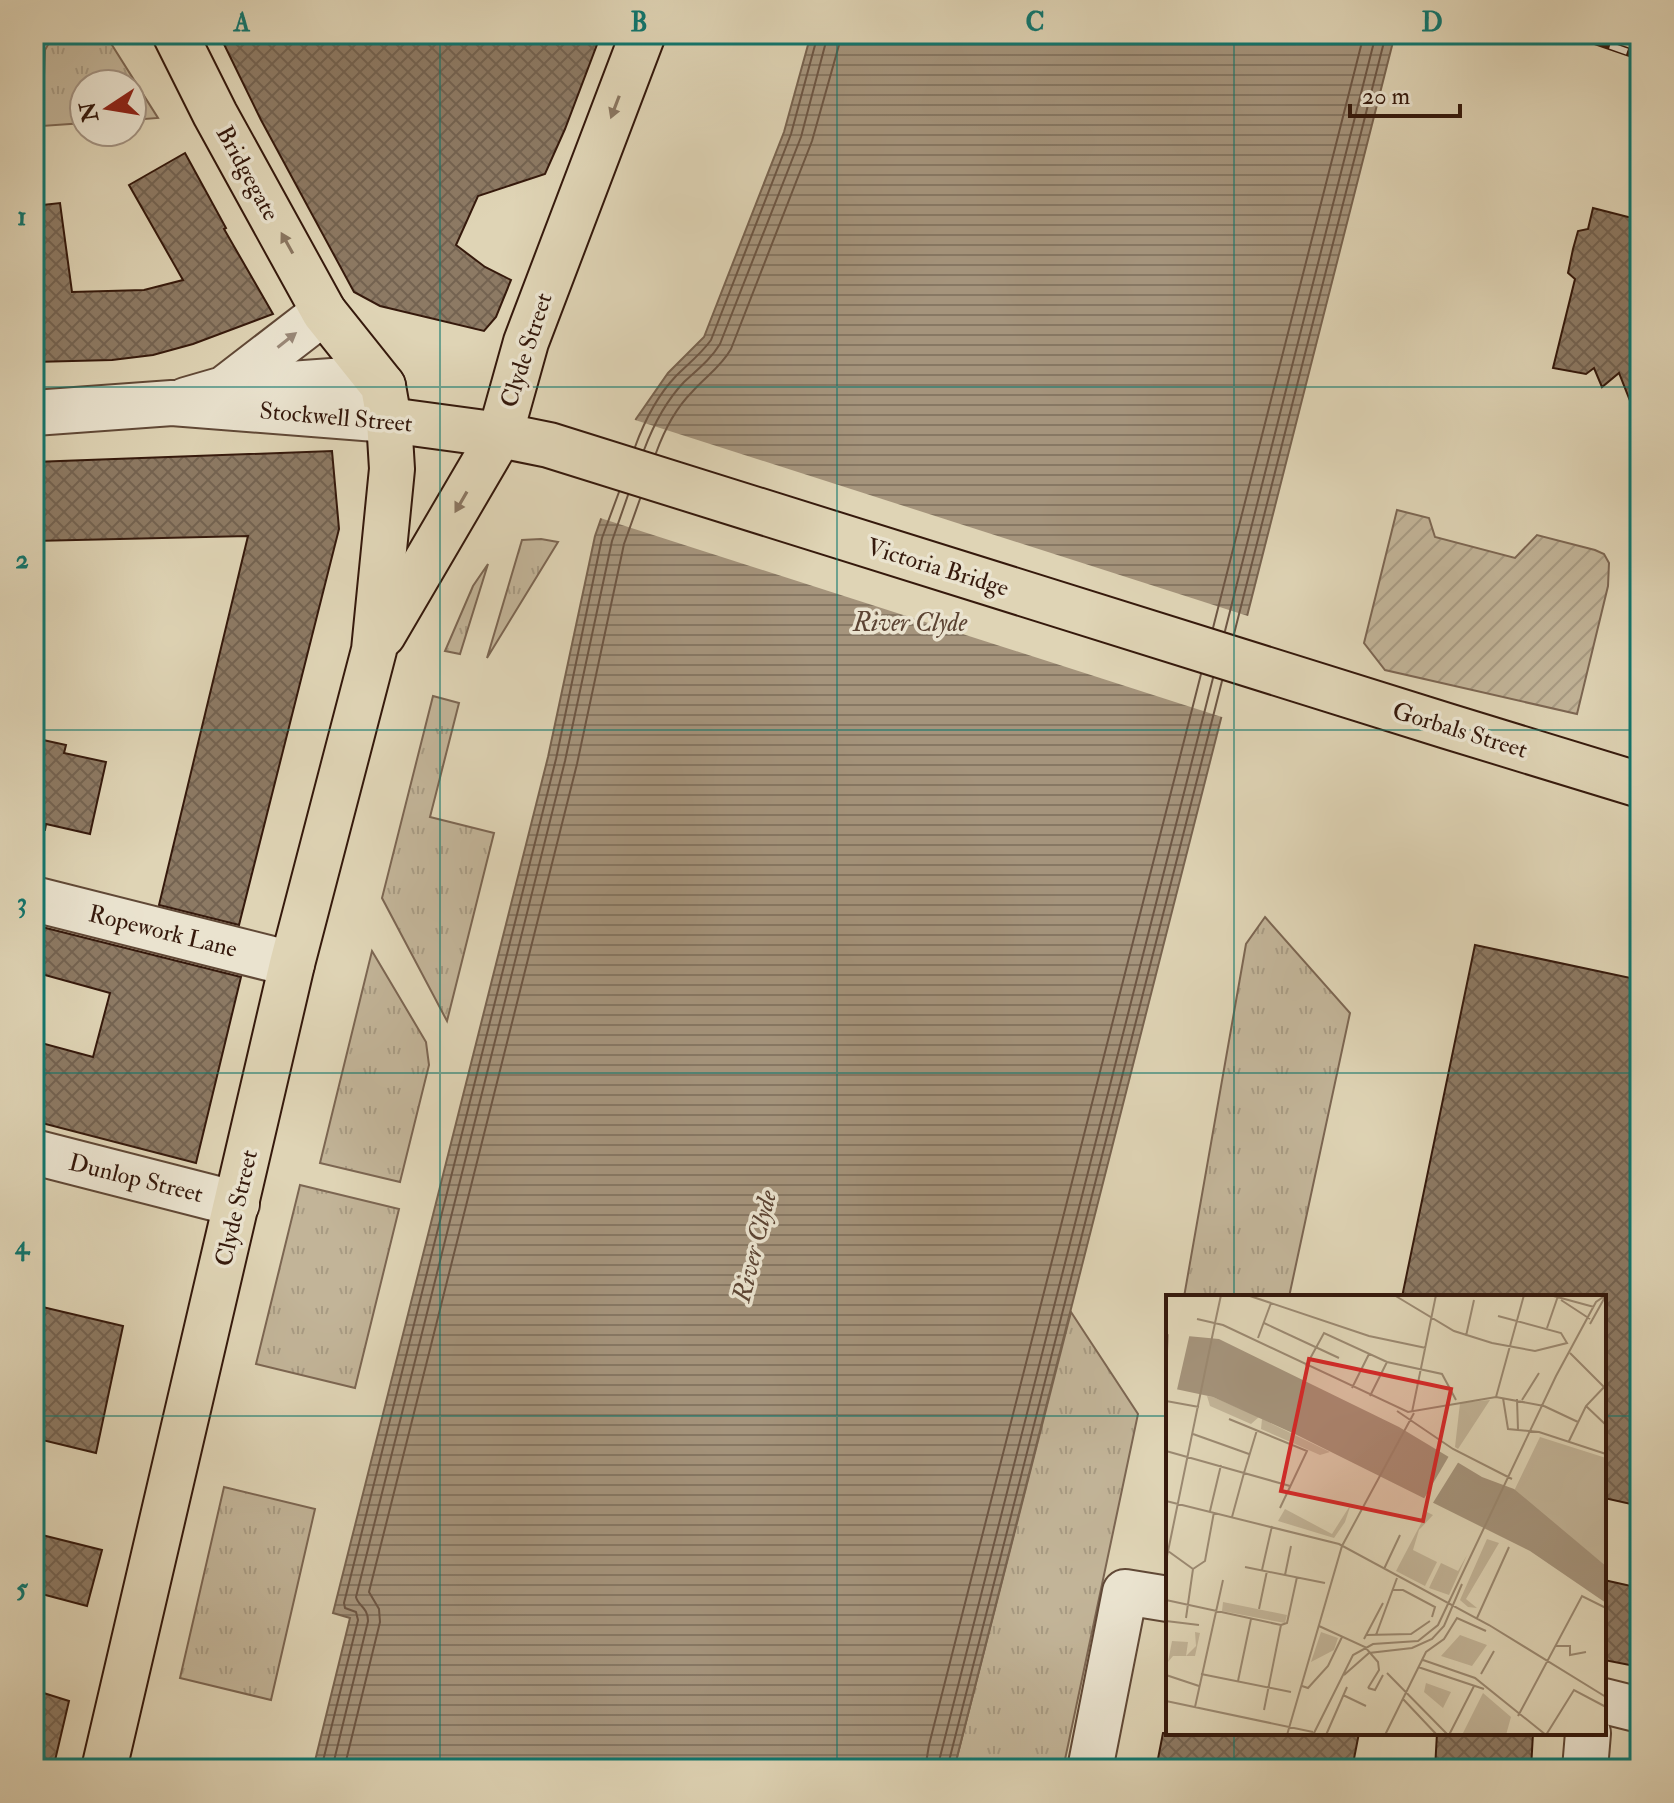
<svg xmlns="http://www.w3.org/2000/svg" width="1674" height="1803" viewBox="0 0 1674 1803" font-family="'IM FELL Double Pica',serif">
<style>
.grass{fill:url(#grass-tufts);stroke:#7c6652;stroke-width:2}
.garden{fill:url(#garden-furrows);stroke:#7c6652;stroke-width:2}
.water{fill:url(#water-rules);stroke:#78634f;stroke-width:2}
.pier{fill:#dfd4b5}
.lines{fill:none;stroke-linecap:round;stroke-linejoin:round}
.shore{stroke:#6d5644;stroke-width:2}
.building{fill:url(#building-cross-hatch);stroke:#35190c;stroke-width:2}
.minor-casing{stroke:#604836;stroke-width:48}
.major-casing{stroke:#35190c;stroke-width:48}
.minor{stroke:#eae3cf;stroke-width:44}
.major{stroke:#dfd4b5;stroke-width:44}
.rail-casing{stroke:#35190c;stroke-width:9}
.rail{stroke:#eae3cf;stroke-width:6;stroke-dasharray:18;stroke-linecap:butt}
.oneway{fill:#8a7660}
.oneway2{fill:#987}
.grid{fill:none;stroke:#0f766e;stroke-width:2;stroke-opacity:0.55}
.labels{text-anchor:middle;stroke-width:7;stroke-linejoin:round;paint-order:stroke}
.street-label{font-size:24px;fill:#35190c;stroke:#eae3cf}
.water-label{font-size:26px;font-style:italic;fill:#5c4433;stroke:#eae3cf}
.inset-road{fill:none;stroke:#9b8971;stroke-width:2}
.view{fill:#d62828;fill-opacity:0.15;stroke:#d62828;stroke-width:4}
.inset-edge{fill:none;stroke:#35190c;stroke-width:4}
.neatline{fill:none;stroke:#0f766e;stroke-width:3}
.grid-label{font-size:26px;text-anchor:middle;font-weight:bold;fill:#0f766e}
</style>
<defs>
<pattern id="grass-tufts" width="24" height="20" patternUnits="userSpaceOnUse" patternTransform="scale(2)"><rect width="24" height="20" fill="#c2b498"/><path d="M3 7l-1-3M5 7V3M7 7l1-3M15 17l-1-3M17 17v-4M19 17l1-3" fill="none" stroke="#a79a82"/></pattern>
<pattern id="garden-furrows" width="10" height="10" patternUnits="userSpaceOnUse" patternTransform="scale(2)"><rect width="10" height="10" fill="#c2b498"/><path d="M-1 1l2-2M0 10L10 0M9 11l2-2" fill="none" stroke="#a79a82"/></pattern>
<pattern id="water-rules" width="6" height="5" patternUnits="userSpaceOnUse" patternTransform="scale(2)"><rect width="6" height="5" fill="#a5947c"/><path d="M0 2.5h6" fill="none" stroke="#877864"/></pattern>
<pattern id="building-cross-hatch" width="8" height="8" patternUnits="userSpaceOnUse" patternTransform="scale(2)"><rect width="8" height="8" fill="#8d7a64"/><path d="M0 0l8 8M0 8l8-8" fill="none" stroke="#746351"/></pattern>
</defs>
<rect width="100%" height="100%" fill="#dfd4b5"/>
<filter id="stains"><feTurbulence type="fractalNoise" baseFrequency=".0025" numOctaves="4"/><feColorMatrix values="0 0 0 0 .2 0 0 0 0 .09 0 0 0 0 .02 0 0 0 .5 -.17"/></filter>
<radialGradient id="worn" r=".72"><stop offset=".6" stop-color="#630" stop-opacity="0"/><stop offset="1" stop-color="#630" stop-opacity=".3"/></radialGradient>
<g class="grass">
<polygon points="54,34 105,34 158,118 132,120 132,84 84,84 84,123 42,126 45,50"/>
<polygon points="541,539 558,542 487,658 522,540"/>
<polygon points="488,564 460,654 445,651 473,586"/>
<polygon points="433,696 459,703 430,817 494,833 447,1021 382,898"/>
<polygon points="1265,917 1350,1013 1289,1297 1184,1297 1246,944"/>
<polygon points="372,951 426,1042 429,1065 400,1182 320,1163"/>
<polygon points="300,1185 399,1209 355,1388 256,1364"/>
<polygon points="1071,1312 1138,1414 1063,1769 954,1769"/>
<polygon points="224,1487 315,1509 271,1700 180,1678"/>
</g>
<polygon class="garden" points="1397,510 1429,518 1435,537 1515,558 1537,535 1595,550 1604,554 1609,563 1608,586 1577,714 1385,670 1364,643"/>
<polygon class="water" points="811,34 1395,34 954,1769 313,1769 350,1618 333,1613 548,757 595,536 636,419 668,373 704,337 784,132"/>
<polygon class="pier" points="632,419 1251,617 1225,718 597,517"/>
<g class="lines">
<g class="shore">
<path d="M635 447C644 422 657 396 676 376 688 364 701 354 711 340L791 134 818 34"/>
<path d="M644 450C653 426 666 401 684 382 697 370 711 359 720 344L801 137 828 34"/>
<path d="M656 453C664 431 675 409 692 392 705 377 721 367 731 349L812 141 839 45 840 34"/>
<polyline points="1213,628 1364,34"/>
<polyline points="1225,631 1376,34"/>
<polyline points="1234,634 1386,34"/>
<polyline points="321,1769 358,1620 356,1612 345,1608 344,1603 556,759 602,538 619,492"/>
<path d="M332 1769 368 1621C368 1607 358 1606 356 1597L565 761 612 541 628 495"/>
<polyline points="344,1769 380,1622 379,1609 369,1592 577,764 624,544 640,499"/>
<polyline points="925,1769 929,1745 1201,674"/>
<polyline points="937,1769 1213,678"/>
<polyline points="947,1769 1222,681"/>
</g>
</g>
<g class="building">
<polygon points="219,34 601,34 565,129 545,174 478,196 456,245 485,267 511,280 496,317 484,331 380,306 354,292 261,120"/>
<polygon points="185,153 226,228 224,229 273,314 193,344 153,355 112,360 34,362 34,206 60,203 72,292 144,290 183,280 129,185"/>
<polygon points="1593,208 1640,220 1640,421 1638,421 1619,373 1602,387 1594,368 1586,374 1553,368 1575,279 1568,273 1573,249 1578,231 1588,229"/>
<polygon points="332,451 339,529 239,925 159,905 248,536 34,541 34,462"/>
<polygon points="34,738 66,745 64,753 106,762 90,834 46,824 45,830 34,829"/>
<polygon points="34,925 241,977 196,1163 34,1121 34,1041 93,1057 110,993 34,972"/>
<polygon points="1475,945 1640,980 1640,1506 1604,1498 1604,1297 1402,1297"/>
<polygon points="34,1305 123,1326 96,1453 34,1438"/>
<polygon points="34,1533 102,1550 87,1606 34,1592"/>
<polygon points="1604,1580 1640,1588 1640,1667 1604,1660"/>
<polygon points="34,1690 69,1701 53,1769 34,1769"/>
<polygon points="1163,1733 1359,1733 1352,1769 1156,1769"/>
<polygon points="1437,1733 1533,1733 1531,1769 1435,1769"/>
</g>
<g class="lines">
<g class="minor-casing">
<g id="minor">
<polyline points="246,387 346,380 383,386"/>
<polyline points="186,400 224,389 324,312"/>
<polyline points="34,413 172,403 389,420"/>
<polyline points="34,899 292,964"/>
<polyline points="34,1152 237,1204"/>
<polyline points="1604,1701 1640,1710"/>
<polyline points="1090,1769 1125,1592 1168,1599"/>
<polyline points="1585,1769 1588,1733"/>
</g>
</g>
<g class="major-casing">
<g id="major">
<polyline points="389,420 500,435 549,445 1447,726 1640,785"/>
<polyline points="383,635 500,435 526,342 643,34"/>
<polyline points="104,1769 292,964 374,650 392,469 389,420 383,386 324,312 215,114 175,34"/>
</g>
</g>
<use href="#minor" class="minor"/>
<use href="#major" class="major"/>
<g class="rail-casing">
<g id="rail">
<polyline points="1576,34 1640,56"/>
<polyline points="1632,34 1640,36"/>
</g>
</g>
<use href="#rail" class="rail"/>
</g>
<defs><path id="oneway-solid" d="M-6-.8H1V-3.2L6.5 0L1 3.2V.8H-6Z" transform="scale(2)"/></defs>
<g class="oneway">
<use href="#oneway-solid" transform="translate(615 107) rotate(111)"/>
<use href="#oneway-solid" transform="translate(287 243) rotate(-119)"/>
<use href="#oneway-solid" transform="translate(461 502) rotate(120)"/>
</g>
<use class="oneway2" href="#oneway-solid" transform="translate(287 340) rotate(-38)"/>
<path class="grid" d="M440 34V1769M837 34V1769M1234 34V1297M34 387H1640M34 730H1640M34 1073H1640M34 1416H1168M1604 1416H1640M1234 1733V1769"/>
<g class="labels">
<g class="street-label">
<text transform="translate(248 173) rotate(61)" y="8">Bridgegate</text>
<text transform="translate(526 350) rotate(-72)" y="8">Clyde Street</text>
<text transform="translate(336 417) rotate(5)" y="8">Stockwell Street</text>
<text transform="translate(938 567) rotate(17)" y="8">Victoria Bridge</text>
<text transform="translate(1460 730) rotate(17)" y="8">Gorbals Street</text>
<text transform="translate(163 931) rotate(14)" y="8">Ropework Lane</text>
<text transform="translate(136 1178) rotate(14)" y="8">Dunlop Street</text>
<text transform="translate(236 1208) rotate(-77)" y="8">Clyde Street</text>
</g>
<g class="water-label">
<text x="910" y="631">River Clyde</text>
<text transform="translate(754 1246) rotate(-76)" y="9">River Clyde</text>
</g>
</g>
<g transform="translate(1166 1295)">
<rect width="440" height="440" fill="#dfd4b5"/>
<path d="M41 101 47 102 93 122 85 129 44 111ZM324 105 292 154 289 152 294 108ZM96 124 164 157 154 160 95 134ZM261 217 267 220 253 235 247 255 271 267 259 291 230 276ZM321 244 333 248 300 304 311 313 302 312 294 305ZM301 260 283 300 263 293 275 268 292 276ZM155 337 172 343 168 355 145 367ZM294 340 321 350 306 371 275 361ZM260 388 285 397 277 413 258 397Z" fill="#c2b498"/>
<path d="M185 209 179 227 168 243 112 226 119 214 166 239Z" fill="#c2b498"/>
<path d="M374 142 440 163V271L348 196ZM57 307 121 320 119 328 56 316ZM317 398 345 422 340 440H296Z" fill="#c2b498"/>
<path d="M29 337 34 338 29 361H7L2 367 6 346 22 347 20 361 30 351Z" fill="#c2b498"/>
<path d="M0 39 53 44 233 132 316 182 348 194 440 271V308L364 256 131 140 47 102 0 92Z" fill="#a5947c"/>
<path d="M3 35 24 38 10 99 0 97ZM283 161 293 166 265 211 256 207Z" fill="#dfd4b5"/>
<path class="inset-road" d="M81 0 203 41 260 53M228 0 288 36 326 48 369 56 401 48 395 38 332 21M384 0 428 12M395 5 424 24M31 24 57 30 242 117 330 102 378 111M49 28 55 0M98 28 173 63M424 29 439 2M381 33 392 1M300 41 308 5M92 43 105 8M404 58 438 92M140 71 158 38 221 67 276 79 290 105M186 93 203 59M204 101 221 67M330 102 358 0M337 103 342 134 373 137 440 159M351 104 352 135M356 105 373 78M0 106 33 112M378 111 412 127M420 111 440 130M231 116 287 154 346 184M246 117 270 0M63 124 141 156 114 213M91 135 78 178 124 191M27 139 83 159M403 146 420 111 440 90M0 156 78 178 66 222M0 206 173 249 323 330 440 402M44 216 55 170M2 256 27 274M0 266 49 28M79 272 159 288M27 274 39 266 48 217M218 274 234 240M96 275 106 231M119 280 125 251M226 295H237L269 312 266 322M0 305 115 330M93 314 101 276M20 323 27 274M311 323 343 252M0 326 33 330M115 330 121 328 131 282M153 331 199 352 212 367 213 375 202 393M200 340 245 339 264 326M210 340 231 283M198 344 217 308M389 351H404V360L420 357M257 365 309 383 380 440M252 372 318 394M221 378 282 440M35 379 125 397M315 379 328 356M0 380 33 391M178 380 203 358 246 353 266 344 278 331 296 289M72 386 85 324M136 391 142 393 162 371 176 342M202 393 209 395 217 380M177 400 200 411M237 404 271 440M0 406 147 437M29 412 57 285M98 415 115 330M352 421 416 301 440 313M121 440 176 251 248 118M147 440 187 360 207 349 252 346 272 330 390 81 430 7 440 0M160 440 181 392M219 440 260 357 278 344 291 323 320 336M283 440 308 391M380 440 408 395 440 412"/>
<path class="view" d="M143 64 285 94 257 226 115 196Z"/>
<rect width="440" height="440" class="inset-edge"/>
</g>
<rect width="1674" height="1803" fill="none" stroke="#dfd4b5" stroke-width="88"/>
<g transform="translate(108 108) rotate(258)"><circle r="38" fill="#eae3cf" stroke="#a29281" stroke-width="2"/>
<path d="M0-6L14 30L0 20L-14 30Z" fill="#8f2418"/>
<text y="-12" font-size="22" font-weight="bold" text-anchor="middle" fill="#35190c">N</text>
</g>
<path d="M1350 104v12h110v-12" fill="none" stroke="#35190c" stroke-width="4"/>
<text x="1362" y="104" font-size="24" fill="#35190c" stroke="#eae3cf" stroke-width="6" paint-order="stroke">20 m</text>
<rect x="44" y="44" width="1586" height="1715" class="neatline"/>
<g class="grid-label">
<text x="242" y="31">A</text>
<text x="639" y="31">B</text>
<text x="1035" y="31">C</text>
<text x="1432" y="31">D</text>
<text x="22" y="225">1</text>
<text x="22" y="568">2</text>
<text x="22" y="911">3</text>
<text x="22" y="1254">4</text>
<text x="22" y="1597">5</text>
</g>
<rect width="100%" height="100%" filter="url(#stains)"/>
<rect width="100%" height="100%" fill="url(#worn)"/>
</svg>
